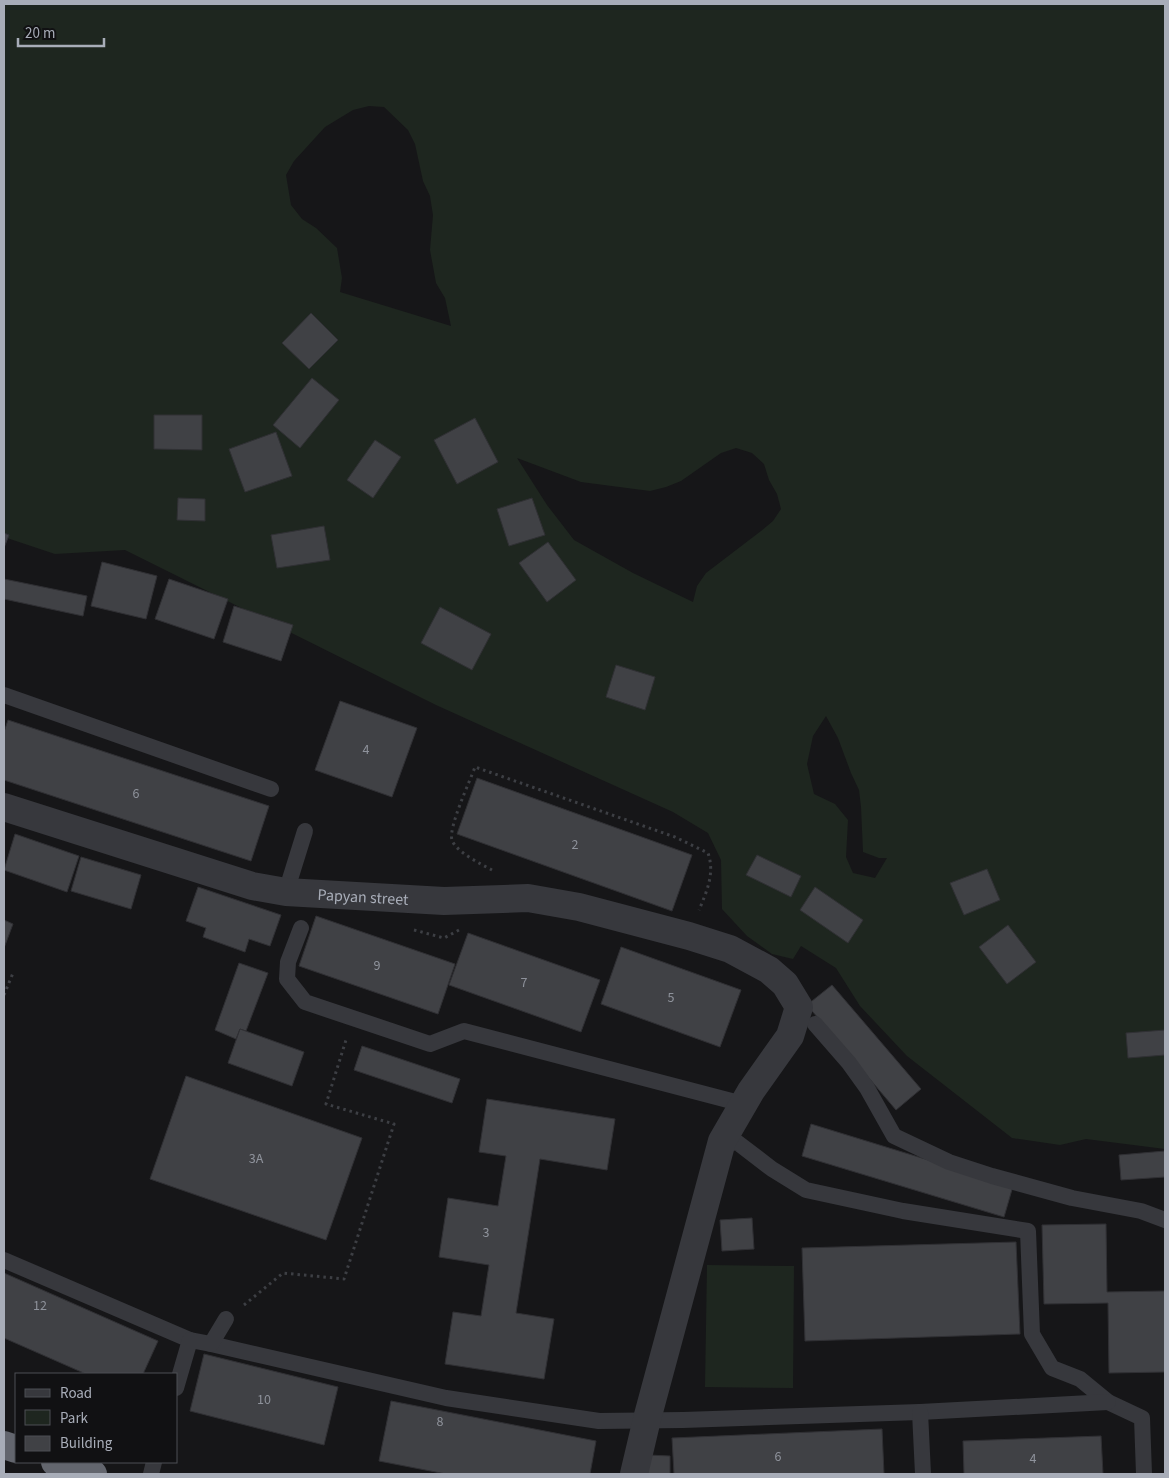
<svg xmlns="http://www.w3.org/2000/svg" width="1169" height="1478" viewBox="0 0 1169 1478" font-family="'Source Sans 3',sans-serif">
<style>
.green{fill:#1e261f;fill-rule:evenodd}
.building{fill:#404145;stroke:#303034}
.lines{fill:none;stroke-linecap:round;stroke-linejoin:round}
.path{stroke:#3d3f44;stroke-width:3;stroke-dasharray:2.5 4;stroke-linecap:butt}
.lane{stroke:#37383d;stroke-width:16}
.street{stroke:#37383d;stroke-width:28}
.highway{stroke:#63666e;stroke-width:28}
.labels{text-anchor:middle;stroke-width:4;stroke-linejoin:round;paint-order:stroke}
.number-label{font-size:14px;fill:#8e929b}
.street-label{font-size:16px;fill:#a8adb8;stroke:#111113}
</style>
<rect width="100%" height="100%" fill="#161618"/>
<g class="green">
<path d="M4 4H1165V1149L1086 1139 1060 1145 1012 1138 907 1056 860 1006 836 968 801 946 793 959 772 954 747 936 722 909 721 860 708 833 673 812 436 705 125 550 55 554 4 537ZM369 106 384 107 408 130 415 144 423 181 430 196 433 215 430 250 436 283 445 298 451 326 340 292 342 278 337 248 316 228 302 219 291 205 286 175 294 161 325 127 353 110ZM736 448 752 453 764 464 769 480 777 494 781 509 773 521 761 531 706 573 697 586 693 602 633 573 574 540 547 505 517 458 581 482 650 491 666 487 681 481 721 453ZM826 716 838 738 851 773 859 790 861 807 863 852 879 858H887L875 878 853 873 846 857 848 820 835 804 814 794 807 764 813 736Z"/>
<polygon points="707,1265 794,1266 793,1388 705,1387"/>
</g>
<g class="building">
<polygon points="311,313 338,340 309,369 282,343"/>
<polygon points="312,378 339,400 300,448 273,425"/>
<polygon points="154,415 202,415 202,450 154,449"/>
<polygon points="475,418 498,462 457,484 434,440"/>
<polygon points="276,432 292,476 245,492 229,449"/>
<polygon points="375,440 401,457 373,498 347,480"/>
<polygon points="178,498 205,499 205,521 177,520"/>
<polygon points="532,498 545,535 509,546 497,509"/>
<polygon points="324,526 330,560 277,568 271,535"/>
<polygon points="4,533 9,535 4,548"/>
<polygon points="548,542 576,580 547,602 519,563"/>
<polygon points="102,562 157,576 146,619 91,606"/>
<polygon points="4,579 87,596 83,616 4,599"/>
<polygon points="169,579 228,599 214,639 155,619"/>
<polygon points="234,606 293,625 281,661 223,642"/>
<polygon points="440,607 491,634 472,670 421,643"/>
<polygon points="616,665 655,677 645,710 606,697"/>
<polygon points="340,701 417,728 392,797 315,770"/>
<polygon points="8,720 269,806 251,861 4,780 4,732"/>
<polygon points="477,778 692,855 672,911 457,834"/>
<polygon points="15,834 79,856 67,892 4,870"/>
<polygon points="757,855 801,876 791,897 746,875"/>
<polygon points="81,857 141,875 131,909 71,891"/>
<polygon points="987,869 1000,900 964,915 950,883"/>
<polygon points="198,887 281,915 270,946 249,939 245,952 203,937 206,928 186,921"/>
<polygon points="815,887 863,920 848,943 800,910"/>
<polygon points="316,916 455,964 438,1014 299,966"/>
<polygon points="4,920 13,924 4,948"/>
<polygon points="1008,925 1036,962 1007,984 979,947"/>
<polygon points="468,933 600,980 581,1032 449,985"/>
<polygon points="621,947 741,990 720,1047 601,1004"/>
<polygon points="239,963 268,973 246,1031 240,1029 236,1039 215,1030"/>
<polygon points="832,985 921,1089 896,1110 807,1005"/>
<polygon points="240,1029 304,1052 292,1086 228,1063"/>
<polygon points="1165,1030 1165,1055 1128,1058 1126,1033"/>
<polygon points="362,1046 460,1079 452,1103 354,1070"/>
<polygon points="186,1076 362,1138 326,1240 150,1179"/>
<polygon points="487,1099 615,1119 607,1170 540,1159 516,1313 554,1319 544,1379 445,1364 453,1312 481,1316 489,1265 439,1257 448,1198 498,1206 506,1156 479,1152"/>
<polygon points="811,1124 1013,1186 1004,1217 802,1156"/>
<polygon points="1165,1151 1165,1177 1121,1180 1119,1155"/>
<polygon points="752,1218 754,1249 722,1251 720,1220"/>
<polygon points="1106,1224 1107,1292 1165,1291 1165,1372 1109,1373 1108,1303 1044,1304 1042,1225"/>
<polygon points="1016,1242 1020,1334 805,1341 802,1248"/>
<polygon points="4,1273 158,1341 143,1374 86,1374 4,1338"/>
<polygon points="204,1354 338,1387 324,1445 190,1411"/>
<polygon points="391,1401 596,1441 590,1474 446,1474 379,1461"/>
<polygon points="882,1429 884,1474 674,1474 672,1438"/>
<polygon points="1101,1436 1103,1474 964,1474 963,1441"/>
<polygon points="648,1455 670,1456 670,1474 647,1474"/>
</g>
<g class="lines">
<g class="path">
<path d="M492 870C481 864 456 852 452 840 448 828 470 781 475 767L675 837 708 853C715 873 707 891 699 910"/>
<polyline points="414,930 444,938 459,930"/>
<polyline points="4,995 13,973"/>
<polyline points="244,1305 283,1273 344,1279 394,1124 326,1104 346,1040"/>
</g>
<g class="lane">
<polyline points="4,695 271,789"/>
<polyline points="286,892 305,831"/>
<polyline points="301,928 288,962 287,979 305,1002 430,1044 464,1031 743,1104"/>
<polyline points="815,1024 849,1063 867,1088 894,1136 949,1162 992,1176 1072,1198 1141,1211 1165,1220"/>
<polyline points="722,1141 738,1143 772,1169 806,1190 903,1211 1028,1231 1032,1334 1052,1368 1080,1379 1108,1402 1142,1418 1144,1474"/>
<polyline points="4,1260 190,1340"/>
<polyline points="211,1344 446,1398 599,1421 683,1420 920,1412 1108,1402"/>
<polyline points="176,1388 190,1340 211,1344 226,1319"/>
<polyline points="920,1412 923,1474"/>
<polyline points="151,1474 154,1462"/>
</g>
<path class="street" id="s1" d="M4 807 252 886 286 892 444 901 528 898 579 907 689 936 730 949 769 970 785 984 799 1007 790 1036 751 1091 722 1141 647 1419 634 1474"/>
<g class="highway">
<polyline points="4,1445 16,1449"/>
<polyline points="55,1462 93,1474"/>
</g>
</g>
<g class="labels">
<g class="number-label">
<text x="366" y="754">4</text>
<text x="136" y="798">6</text>
<text x="575" y="849">2</text>
<text x="377" y="970">9</text>
<text x="524" y="987">7</text>
<text x="671" y="1002">5</text>
<text x="256" y="1163">3A</text>
<text x="486" y="1237">3</text>
<text x="40" y="1310">12</text>
<text x="264" y="1404">10</text>
<text x="440" y="1426">8</text>
<text x="778" y="1461">6</text>
<text x="1033" y="1463">4</text>
</g>
<g class="street-label">
<text dy="6" stroke="none"><textPath href="#s1" startOffset="372">Papyan street</textPath></text>
</g>
</g>
<rect width="1169" height="1478" fill="none" stroke="#a8adb8" stroke-width="10"/>
<rect x="15" y="1373" width="162" height="90" fill="#111113" stroke="#4d4f55"/>
<rect x="25" y="1389" width="25" height="8" fill="#37383d" stroke="#4d4f55"/>
<text x="60" y="1398" font-size="15" fill="#a8adb8">Road</text>
<rect x="25" y="1410" width="25" height="15" fill="#1e261f" stroke="#4d4f55"/>
<text x="60" y="1423" font-size="15" fill="#a8adb8">Park</text>
<rect x="25" y="1436" width="25" height="15" fill="#404145" stroke="#4d4f55"/>
<text x="60" y="1448" font-size="15" fill="#a8adb8">Building</text>
<path d="M18 38v8h86v-8" fill="none" stroke="#a8adb8" stroke-width="2.5"/>
<text x="25" y="38" font-size="15" fill="#a8adb8" stroke="#111113" stroke-width="4" paint-order="stroke">20 m</text>
</svg>
